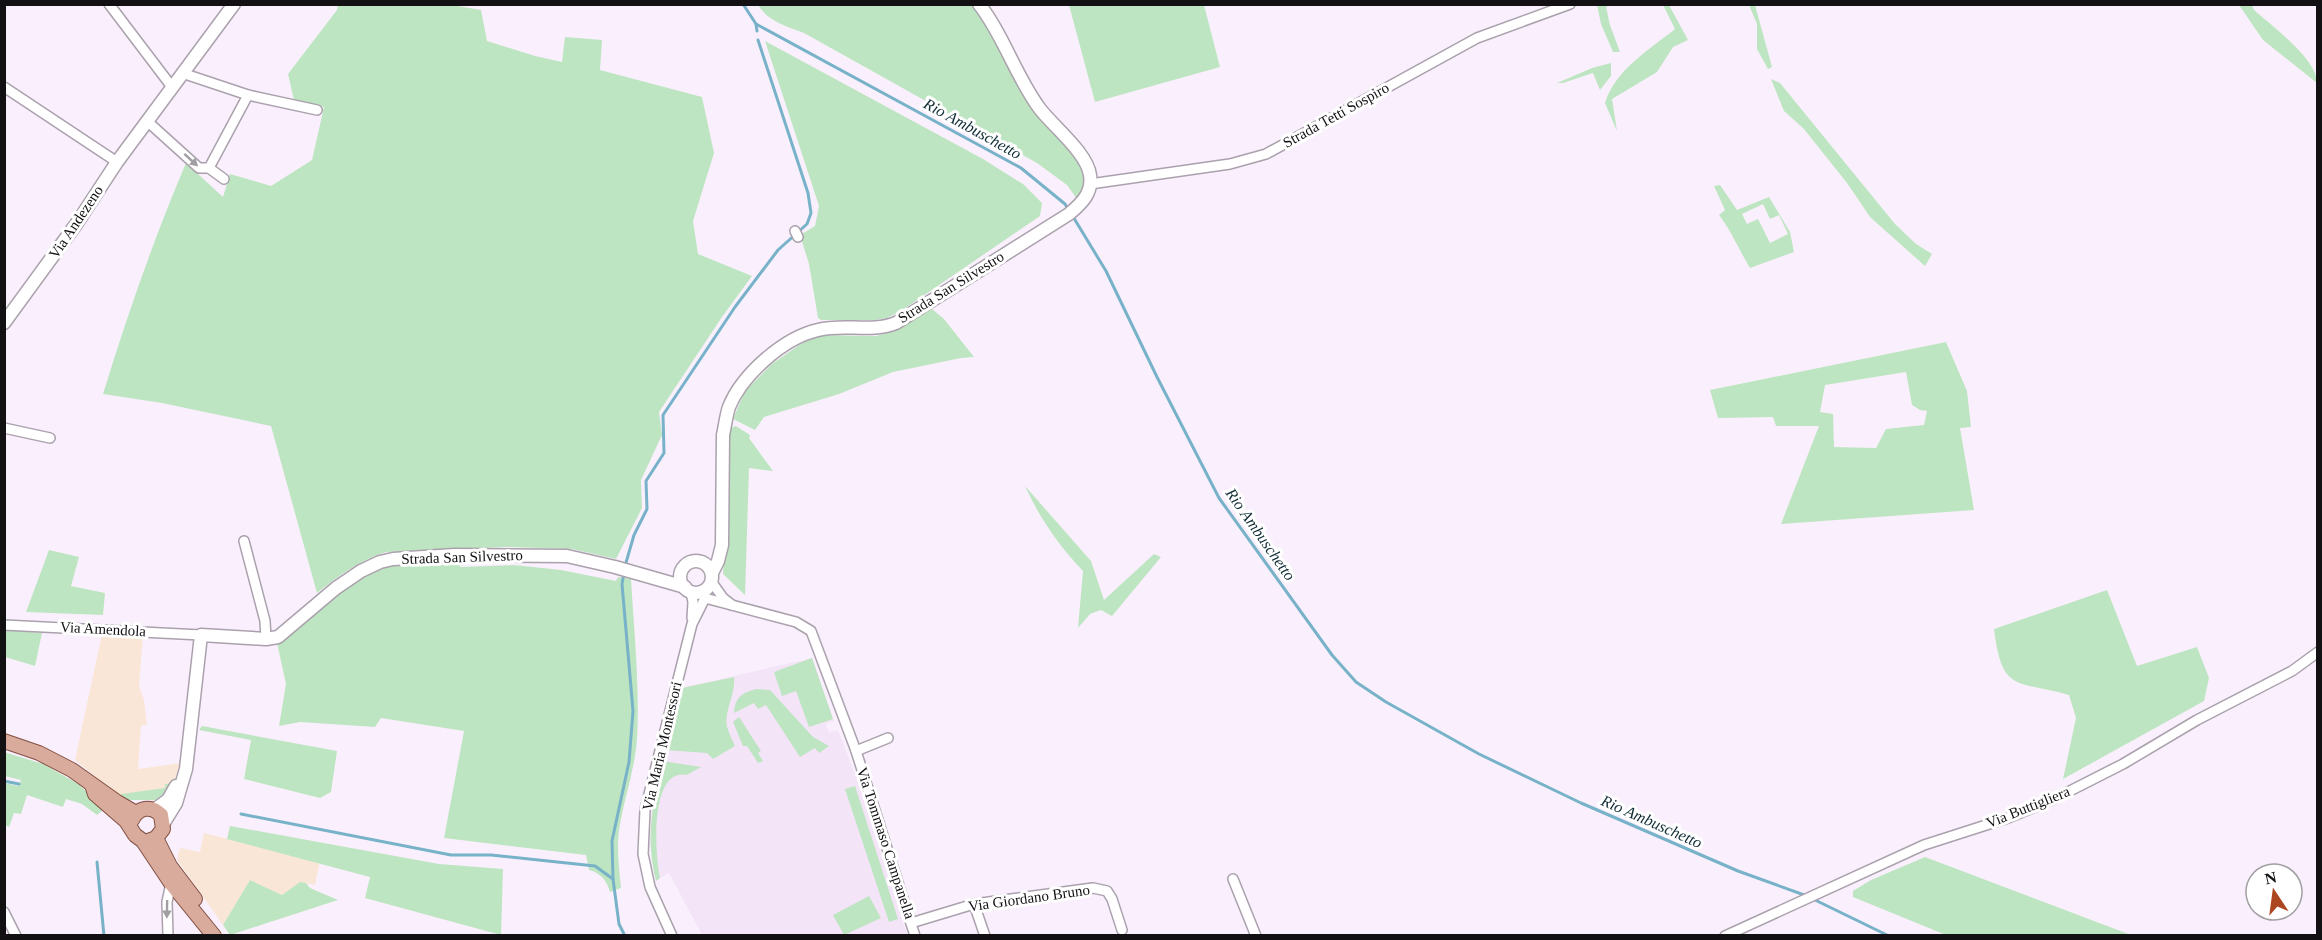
<svg xmlns="http://www.w3.org/2000/svg" width="2322" height="940" viewBox="0 0 2322 940" font-family="'Times New Roman',serif">
<style>
.commercial{fill:#fae6d7}
.education{fill:#f4e4f7}
.green{fill:#bee5c1;fill-rule:evenodd}
.lines{fill:none;stroke-linecap:round;stroke-linejoin:round}
.stream{stroke:#77b2c8;stroke-width:3}
.street-casing{stroke:#aaa1ad;stroke-width:12}
.secondary-casing{stroke:#aaa1ad;stroke-width:15}
.primary-casing{stroke:#825042;stroke-width:16}
.street{stroke:#fff;stroke-width:9}
.secondary{stroke:#fff;stroke-width:12}
.primary{stroke:#d8ab9c;stroke-width:14}
.oneway{fill:#a19fa1}
.labels{text-anchor:middle;stroke-width:6;stroke-linejoin:round;paint-order:stroke}
.street-label{font-size:15px;fill:#131014;stroke:#fff}
.water-label{font-size:16px;font-style:italic;fill:#102d37;stroke:#fff}
</style>
<rect width="100%" height="100%" fill="#faf0fd"/>
<g class="commercial">
<polygon points="102,634 143,635 139,686 144,700 147,725 141,725 138,769 181,763 173,784 161,801 122,798 75,760"/>
<polygon points="204,833 320,862 315,885 300,882 282,895 250,880 223,925 177,860 180,848 200,852"/>
</g>
<polygon class="education" points="812,658 834,721 826,724 829,732 838,730 858,782 907,935 702,935 669,873 656,881 650,843 652,805 682,688"/>
<g class="green">
<path d="M446 4 481 10 487 41 535 56 562 62 565 37 602 40 600 70 702 97 714 153 693 221 698 254 752 276 722 317 659 412 662 435 641 480 642 508 616 559 572 549 505 547 386 552C360 560 338 576 317 593L271 426 162 403 103 394C127 316 154 238 186 163L223 197 230 174 271 186 312 160 324 107 294 100 288 74 337 10 338 5Z"/>
<path d="M758 5H973L1036 110 1080 163 1085 182 1077 199 1067 185 1037 163 804 33C786 26 768 21 758 5Z"/>
<polygon points="1069,5 1204,5 1220,67 1095,102"/>
<polygon points="1597,5 1611,5 1606,7 1610,25 1620,52 1613,52 1601,24"/>
<path d="M1663 5H1669L1688 40 1673 47 1657 72 1612 99 1617 131 1605 103C1615 70 1649 50 1675 29Z"/>
<polygon points="1749,5 1755,5 1772,67 1768,69 1757,49 1757,24"/>
<path d="M2239 5H2252L2254 10C2271 25 2318 60 2317 83L2263 40Z"/>
<polygon points="765,41 983,159 1023,184 1042,203 1040,216 901,311 887,318 875,320 821,320 818,318 809,264 800,235 815,226 819,206"/>
<polygon points="1611,63 1611,76 1600,90 1593,73 1563,83 1557,83 1592,68"/>
<polygon points="1771,79 1780,83 1895,224 1916,244 1932,254 1925,266 1870,217 1847,183 1804,129 1784,111"/>
<path d="M1720 185 1737 210 1769 197 1790 232 1794 252 1750 268C1739 250 1732 232 1719 215L1725 210 1714 186ZM1763 204 1770 219 1779 215 1788 234 1770 243 1758 219 1747 224 1742 214Z"/>
<polygon points="932,309 944,319 974,357 961,358 893,372 839,394 764,417 755,430 733,419 745,391 772,364 799,345 819,335 876,336 894,331"/>
<path d="M1946 342 1967 391 1971 427 1960 428 1974 510 1781 524 1819 426H1776L1773 417 1718 418 1710 390ZM1906 372 1912 405 1920 410 1927 411 1924 425 1886 429 1876 448 1834 447 1833 414 1820 412 1825 385Z"/>
<polygon points="736,426 750,435 749,438 773,471 749,468 745,595 723,574 729,434 730,428"/>
<path d="M1025 486 1091 561 1104 600 1154 554 1161 557 1112 616 1101 610 1090 614 1078 628 1083 571C1059 546 1039 517 1025 486Z"/>
<polygon points="49,550 79,557 71,586 105,593 103,615 26,612"/>
<path d="M459 559 460 567 514 565 561 570 616 581 618 577 631 579C634 632 640 686 637 739 635 768 625 796 620 824 616 845 619 867 621 888L610 892C607 881 601 873 589 870L586 855 444 838 464 731 381 718 375 727 300 722 279 726 286 684 277 643C307 619 352 572 390 564 410 559 438 561 459 559Z"/>
<path d="M2107 590 2137 666 2197 647 2209 678 2204 701 2063 779 2076 718 2069 695C2015 680 2002 693 1994 629Z"/>
<polygon points="5,630 42,633 35,666 5,657"/>
<polygon points="812,658 833,719 809,727 796,691 782,696 774,672"/>
<path d="M734 677C736 694 724 710 727 727 729 733 732 740 735 746L713 759 707 753 665 750 682 688Z"/>
<path d="M756 689 770 690 813 737 829 746 819 753 815 748 800 757 766 705 758 709 754 703 734 713C735 697 742 693 756 689Z"/>
<polygon points="739,717 761,751 758,753 763,761 758,763 747,746 743,746 733,722"/>
<polygon points="202,726 337,751 331,792 320,798 244,779 251,740 199,730"/>
<polygon points="4,752 43,764 80,785 103,810 97,815 82,804 66,799 63,807 27,795 21,814 14,813 9,827 5,825 5,783 18,786 21,780 5,776"/>
<path d="M662 761 701 767 687 775C649 767 655 856 660 878L656 881C645 839 653 802 662 761Z"/>
<polygon points="172,783 160,800 127,800 122,798 121,794 165,788 165,784"/>
<polygon points="855,786 898,919 889,922 845,789"/>
<polygon points="230,826 439,864 503,869 501,935 365,898 370,877 227,839"/>
<polygon points="1925,857 2131,935 1946,935 1853,897 1853,891 1871,880"/>
<polygon points="250,880 282,895 300,882 306,883 310,888 338,900 230,935 223,925"/>
<polygon points="869,896 881,918 844,935 833,915"/>
</g>
<g class="lines">
<g class="stream">
<polyline points="743,4 756,24 1021,168 1065,204 1068,209"/>
<polyline points="756,24 757,31"/>
<polyline points="1072,215 1106,271 1157,377 1219,498 1332,655 1356,682 1386,702 1479,754 1581,803 1738,871 1807,896"/>
<polyline points="625,566 634,535 647,509 646,481 664,453 663,415 735,307 778,250 807,224 811,213 808,193 758,40"/>
<polyline points="624,573 622,584 633,711 629,762 612,841 613,879 619,924 625,936"/>
<polyline points="4,781 19,784"/>
<polyline points="241,814 451,855 491,855 595,866 613,879"/>
<polyline points="97,862 104,936"/>
<polyline points="1813,899 1889,936"/>
</g>
<g class="street-casing">
<g id="street">
<polyline points="109,4 172,87"/>
<polyline points="4,87 117,162"/>
<polyline points="248,95 317,110"/>
<polyline points="147,121 199,168 209,168 248,95 182,73"/>
<polyline points="209,168 224,179"/>
<polyline points="1090,184 1230,164 1266,154 1477,38 1570,4"/>
<polyline points="795,231 798,237"/>
<polyline points="4,428 50,438"/>
<polyline points="244,541 265,621 266,639"/>
<polyline points="711,581 723,598 732,605"/>
<polyline points="691,592 693,602 692,618"/>
<polyline points="705,598 796,622 811,631 856,751 915,936"/>
<polyline points="4,625 201,635"/>
<polyline points="856,751 888,738"/>
<polyline points="1233,879 1256,936"/>
<polyline points="974,904 985,936"/>
<polyline points="4,912 16,936"/>
<polyline points="911,923 974,904 1093,888 1107,891 1112,899 1122,930"/>
<polyline points="168,936 167,902 171,883"/>
<polyline points="672,936 650,887 643,854 645,810 692,624 705,598 702,591"/>
<polyline points="1725,936 1924,845 2008,818 2056,798 2123,764 2197,720 2292,671 2318,652"/>
</g>
</g>
<g class="secondary-casing">
<g id="secondary">
<polyline points="4,323 77,223 117,162 234,4"/>
<circle cx="696" cy="577" r="16"/>
<path d="M712 573 718 561 722 545 723 435C725 426 726 416 729 407 742 375 783 338 818 330 844 323 871 333 896 323L1069 214C1081 204 1093 193 1090 175 1087 153 1054 127 1040 109 1016 77 1004 36 979 4"/>
<polyline points="154,810 168,800 176,786"/>
<polyline points="163,824 176,803 186,769 201,635 266,639 278,637 336,588 361,571 380,562 393,559 455,555 567,556 615,567 685,587"/>
</g>
</g>
<g class="primary-casing">
<g id="primary">
<polyline points="4,741 39,753 72,770 117,802 136,813"/>
<polyline points="92,785 95,794 126,821 135,835 143,841 171,883 214,936"/>
<path d="M132 820C138 807 151 805 161 815L163 829 156 838 148 841"/>
<polyline points="156,838 170,866 195,899"/>
</g>
</g>
<use href="#street" class="street"/>
<use href="#secondary" class="secondary"/>
<use href="#primary" class="primary"/>
</g>
<defs><path id="oneway-solid" d="M-6-.8H1V-3.2L6.5 0L1 3.2V.8H-6Z" transform="scale(1.5)"/></defs>
<g class="oneway">
<use href="#oneway-solid" transform="translate(191 160) rotate(42)"/>
<use href="#oneway-solid" transform="translate(167 909) rotate(91)"/>
</g>
<g class="labels">
<g class="street-label">
<text transform="translate(1336 115) rotate(-29)" y="5">Strada Tetti Sospiro</text>
<text transform="translate(76 222) rotate(-56)" y="5">Via Andezeno</text>
<text transform="translate(951 287) rotate(-32)" y="5">Strada San Silvestro</text>
<text transform="translate(462 557) rotate(-2)" y="5">Strada San Silvestro</text>
<text transform="translate(103 629) rotate(3)" y="5">Via Amendola</text>
<text transform="translate(662 746) rotate(-77)" y="5">Via Maria Montessori</text>
<text transform="translate(2028 807) rotate(-22)" y="5">Via Buttigliera</text>
<text transform="translate(886 843) rotate(72)" y="5">Via Tommaso Campanella</text>
<text transform="translate(1029 898) rotate(-8)" y="5">Via Giordano Bruno</text>
</g>
<g class="water-label">
<text transform="translate(973 128) rotate(29)" y="6">Rio Ambuschetto</text>
<text transform="translate(1261 534) rotate(55)" y="6">Rio Ambuschetto</text>
<text transform="translate(1652 821) rotate(24)" y="6">Rio Ambuschetto</text>
</g>
</g>
<rect width="2322" height="940" fill="none" stroke="#131014" stroke-width="12"/>
<g transform="translate(2274 892) rotate(347)"><circle r="28" fill="#ffffff" stroke="#a19fa1" stroke-width="1.5"/>
<path d="M0-4.5L10 22L0 15L-10 22Z" fill="#ac4620"/>
<text y="-9" font-size="16" font-weight="bold" text-anchor="middle" fill="#131014">N</text>
</g>
</svg>
